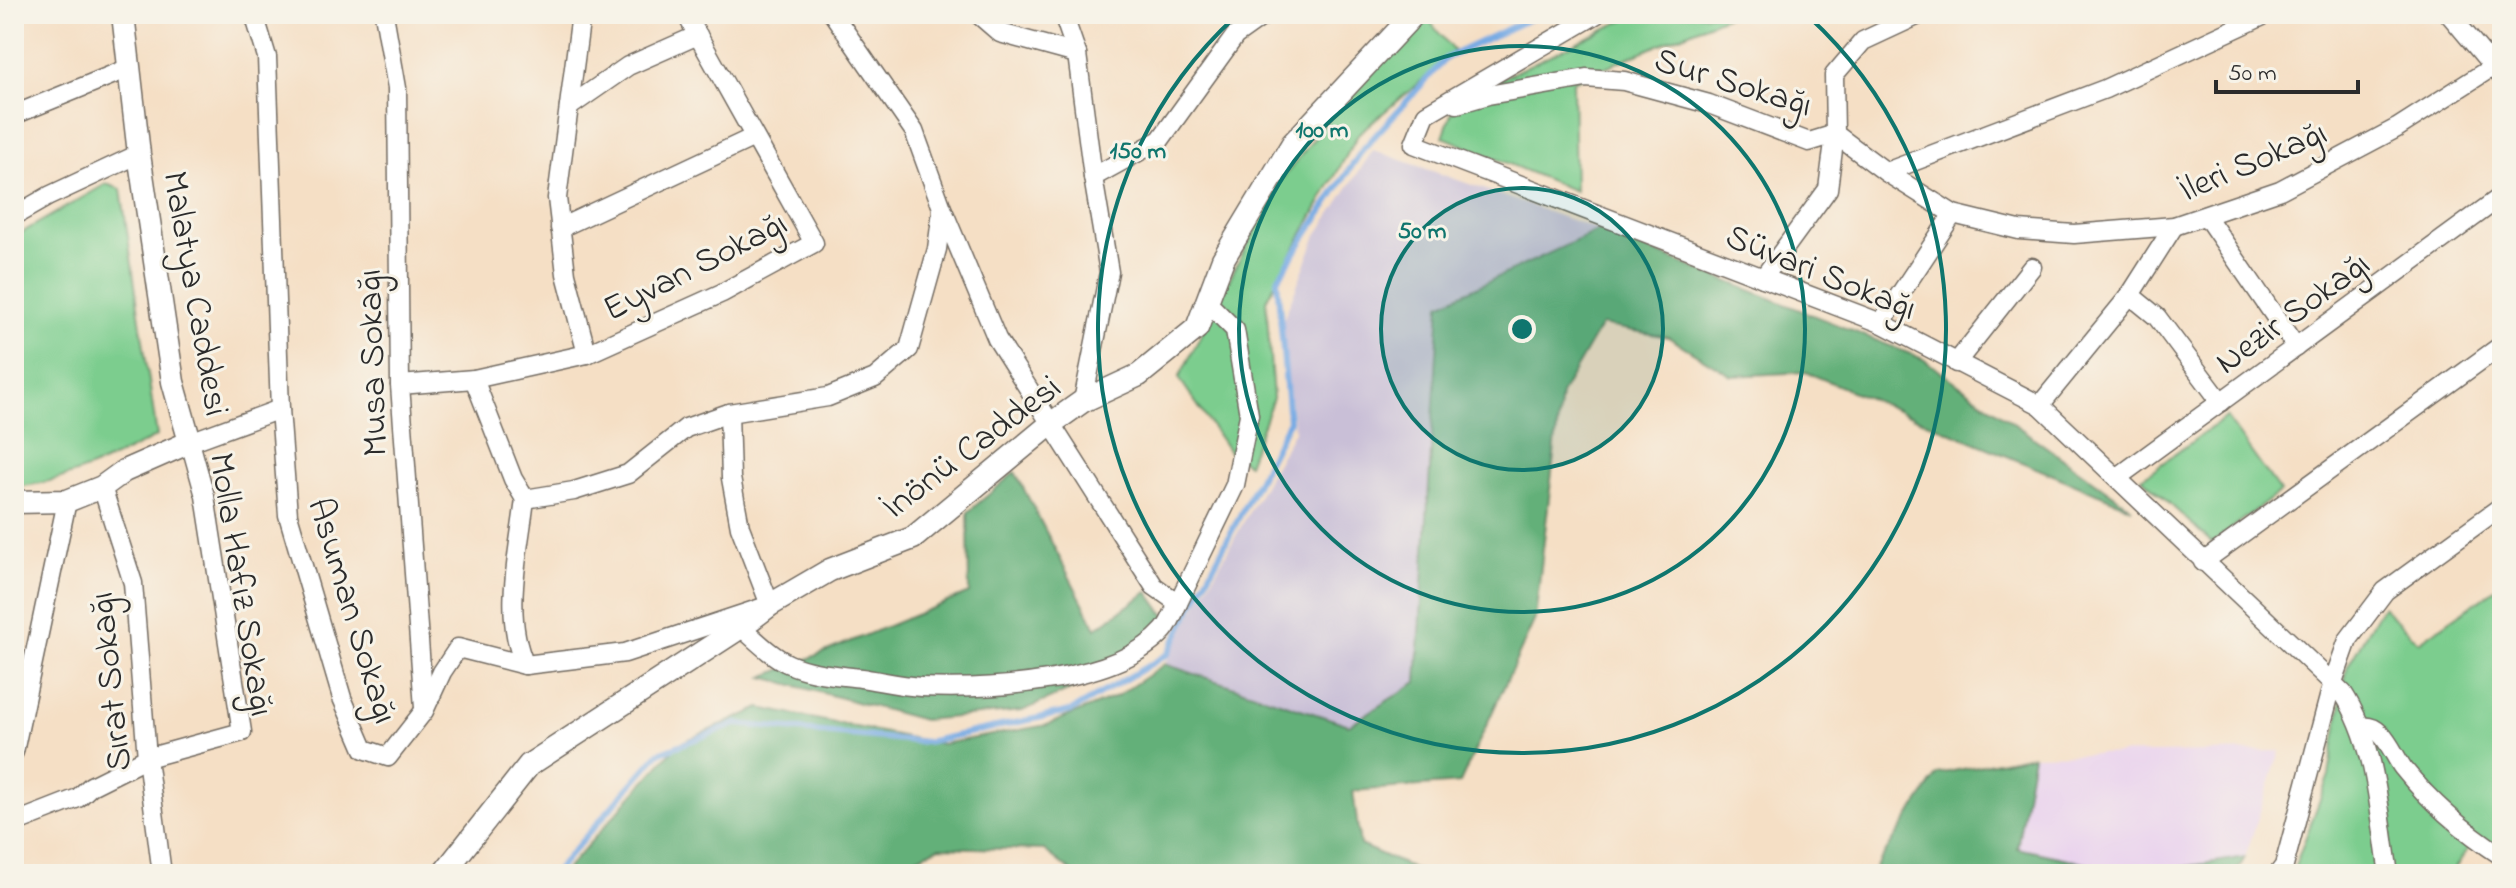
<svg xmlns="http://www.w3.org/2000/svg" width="2516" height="888" viewBox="0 0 2516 888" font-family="'Indie Flower',sans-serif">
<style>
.built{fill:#e9d2ee}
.industrial{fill:#c9bfd7}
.green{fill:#7bcd8e;stroke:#537c5c;stroke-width:2}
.forest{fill:#64b079;stroke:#486e52;stroke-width:2}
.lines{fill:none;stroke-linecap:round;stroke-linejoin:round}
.stream{stroke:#78abe4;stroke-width:6}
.minor-casing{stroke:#726a61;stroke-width:21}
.tertiary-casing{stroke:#726a61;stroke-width:25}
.minor{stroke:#fff;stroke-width:18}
.tertiary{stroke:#fff;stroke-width:22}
.ring{fill:none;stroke:#0f766e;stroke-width:4}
.labels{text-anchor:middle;stroke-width:6;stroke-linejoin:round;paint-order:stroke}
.street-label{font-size:36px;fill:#2b2b2b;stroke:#f7f3e8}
.centre{fill:#0f766e;stroke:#f7f3e8;stroke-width:4}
.ring-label{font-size:24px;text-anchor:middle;font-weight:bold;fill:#0f766e;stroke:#f7f3e8;stroke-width:6;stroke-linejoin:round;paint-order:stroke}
</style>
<rect width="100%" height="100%" fill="#f7f3e8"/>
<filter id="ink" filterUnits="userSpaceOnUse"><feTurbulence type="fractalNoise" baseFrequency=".0125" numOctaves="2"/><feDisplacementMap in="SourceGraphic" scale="16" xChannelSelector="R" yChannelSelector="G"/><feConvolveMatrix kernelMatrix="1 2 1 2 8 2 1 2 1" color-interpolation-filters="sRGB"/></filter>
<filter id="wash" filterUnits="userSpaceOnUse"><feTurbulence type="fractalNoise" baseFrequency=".006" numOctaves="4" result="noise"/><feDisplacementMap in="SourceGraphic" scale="32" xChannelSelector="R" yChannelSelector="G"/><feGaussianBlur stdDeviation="1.8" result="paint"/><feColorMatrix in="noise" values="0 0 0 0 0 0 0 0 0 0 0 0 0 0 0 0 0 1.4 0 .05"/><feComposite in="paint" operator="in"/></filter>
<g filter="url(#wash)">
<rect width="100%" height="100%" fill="#f5dfc5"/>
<polygon class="built" points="2280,751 2245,857 2137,874 2017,848 2033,755"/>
<polygon class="industrial" points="1373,150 1599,230 1440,305 1417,682 1349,725 1165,664 1294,431 1282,323 1317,235"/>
<g class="green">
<polygon points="1636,14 1732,14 1573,81 1575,191 1443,137 1456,100"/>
<polygon points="1428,19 1455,53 1359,133 1266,300 1273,398 1248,464 1230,453 1179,378 1278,184 1370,68"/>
<path d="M106 184 121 189 157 436C113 459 64 483 14 487V237Z"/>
<polygon points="2226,417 2280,492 2212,543 2142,478"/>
<polygon points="2502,584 2502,856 2471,845 2451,874 2292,874 2329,775 2347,667 2382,606 2419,642"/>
</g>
<g class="forest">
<polygon points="1599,230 1923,359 2132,508 1806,372 1732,376 1668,337 1601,325 1561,394 1535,619 1460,783 1353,791 1360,845 1426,874 1075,874 1044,850 940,847 880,874 562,874 678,744 760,708 942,744 1047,725 1117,696 1165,664 1349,725 1417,682 1440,304"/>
<polygon points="1015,472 1096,628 1148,592 1169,621 1102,676 1022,711 923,720 763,677 969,593 968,512"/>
<polygon points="2033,755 2017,848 2137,874 1871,874 1938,774"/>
<polygon points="2245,857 2236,874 2143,874"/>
</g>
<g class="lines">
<polyline class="stream" points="553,874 659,753 736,724 926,742 1071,711 1168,654 1289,421 1277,280 1363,149 1446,58 1540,14"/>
</g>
</g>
<g filter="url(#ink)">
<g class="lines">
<g class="minor-casing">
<g id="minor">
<polyline points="254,14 267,57 280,409 288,515 342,698 364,749 388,757 424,711 442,672 458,648 525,665 625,653 770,605 740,527 731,478 729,413"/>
<polyline points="384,14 397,88 400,385 424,708"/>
<polyline points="581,14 557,198 566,274 587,354"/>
<polyline points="833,14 914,131 942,208 997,339 1154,586 1178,603 1235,485 1249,415 1235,330 1207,302"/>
<polyline points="978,14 1000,33 1077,54"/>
<polyline points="1063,14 1077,54 1093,177 1109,272 1083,401"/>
<path d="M1597 14 1426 114 1414 144 1881 323 2040 405 2343 693C2377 745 2379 814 2389 874"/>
<polyline points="2449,14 2502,77"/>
<polyline points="1457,104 1488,95 1586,78 1624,81 1709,104 1809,142 1835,134"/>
<polyline points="569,107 628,66 698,35"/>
<polyline points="14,115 129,68"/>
<polyline points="1835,134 1886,172 1953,214 2019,230 2074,234 2174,226 2280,190 2397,128 2494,66 2502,58"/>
<polyline points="1886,172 2105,89 2267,14"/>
<polyline points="1093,177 1160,140 1235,36 1266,14"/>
<polyline points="14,216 49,196 139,154"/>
<polyline points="2206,216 2296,347"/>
<polyline points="560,228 754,137"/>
<polyline points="1763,278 1828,189 1835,134 1834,75 1863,41 1921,14"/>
<polyline points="2130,295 2157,317 2221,402"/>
<polyline points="1881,323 1953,214"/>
<polyline points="1956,363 2032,267"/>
<polyline points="474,379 513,479 525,499 574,491 628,474 686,428 729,413 828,397 875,378 909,349 937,249 942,211"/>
<polyline points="400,385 474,379 587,354 722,293 814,243 686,14"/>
<polyline points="2040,405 2130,295 2174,226"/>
<polyline points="2118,477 2502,196"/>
<polyline points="102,487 133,583 147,758 162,874"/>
<polyline points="2203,562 2502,345"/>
<path d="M741 627C756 640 771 656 789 664 811 674 838 675 861 678 881 681 901 686 921 687 988 690 1118 683 1164 630 1171 622 1174 611 1178 603"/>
<path d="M525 665C502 615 519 552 525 499"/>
<path d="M2361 727C2383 723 2392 753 2403 768 2430 802 2465 832 2502 856"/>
<polyline points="14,752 67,501"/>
<polyline points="14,823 78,798 91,786 147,758 242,732 205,496 190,442 280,409"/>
<polyline points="2278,874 2284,866 2333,682 2348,640 2385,591 2502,506"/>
</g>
</g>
<g class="tertiary-casing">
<g id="tertiary">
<polyline points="14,502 67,501 102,487 124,471 190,442 173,382 139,154 123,14"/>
<polyline points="443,874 529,765 741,627 770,605 830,570 913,538 1052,423 1083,401 1139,375 1197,328 1223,259 1293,143 1414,14"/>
</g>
</g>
<use href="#minor" class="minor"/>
<use href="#tertiary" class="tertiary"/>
</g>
</g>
<circle cx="1522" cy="329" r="141" fill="#0f766e" fill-opacity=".12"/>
<g class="ring">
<circle cx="1522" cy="329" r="141"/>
<circle cx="1522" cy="329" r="283"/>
<path d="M1808 16A424 424 0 1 1 1236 16"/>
</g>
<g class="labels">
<g class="street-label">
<text transform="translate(1734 80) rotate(17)" y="13">Sur Sokağı</text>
<text transform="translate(2252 159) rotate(-23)" y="13">İleri Sokağı</text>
<text transform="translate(694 264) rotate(-27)" y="13">Eyvan Sokağı</text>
<text transform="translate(1822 270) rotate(22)" y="13">Süvari Sokağı</text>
<text transform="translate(198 293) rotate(80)" y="13">Malatya Caddesi</text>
<text transform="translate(2291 311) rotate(-36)" y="13">Nezir Sokağı</text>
<text transform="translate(370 363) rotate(-92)" y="13">Musa Sokağı</text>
<text transform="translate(970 445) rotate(-37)" y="13">İnönü Caddesi</text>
<text transform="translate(244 584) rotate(81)" y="13">Molla Hafız Sokağı</text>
<text transform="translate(355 610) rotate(73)" y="13">Asuman Sokağı</text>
<text transform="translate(108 682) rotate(-96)" y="13">Sırat Sokağı</text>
</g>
</g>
<circle cx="1522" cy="329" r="12" class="centre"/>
<g class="ring-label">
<text x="1322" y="137">100 m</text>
<text x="1138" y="158">150 m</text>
<text x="1422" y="238">50 m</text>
</g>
<rect width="2516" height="888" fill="none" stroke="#f7f3e8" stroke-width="48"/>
<path d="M2216 80v12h142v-12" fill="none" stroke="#2b2b2b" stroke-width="4"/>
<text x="2228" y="80" font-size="24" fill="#2b2b2b" stroke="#f7f3e8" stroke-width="6" paint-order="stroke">50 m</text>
</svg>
